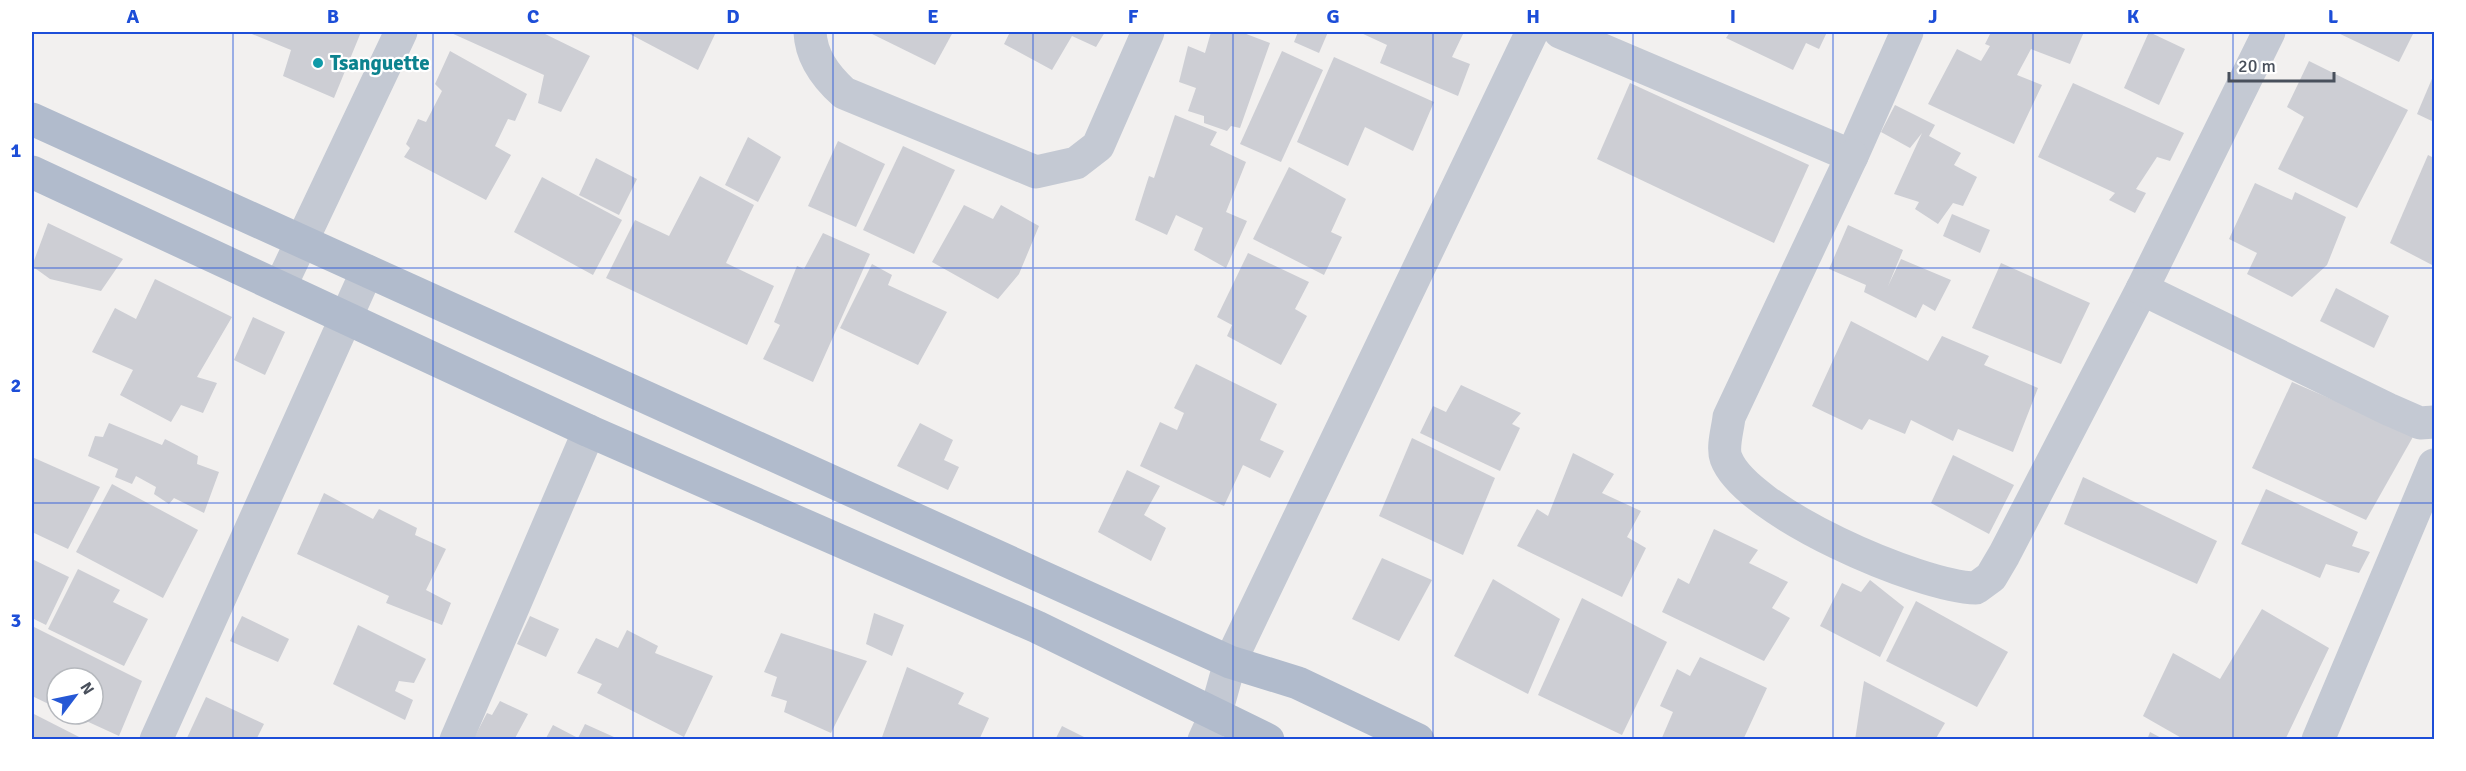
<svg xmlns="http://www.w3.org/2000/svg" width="2466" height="771" viewBox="0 0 2466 771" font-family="Signika,sans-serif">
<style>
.building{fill:#cdced4}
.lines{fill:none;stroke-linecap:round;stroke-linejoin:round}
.minor{stroke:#c4c9d3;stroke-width:33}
.major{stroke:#b1bbcc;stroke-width:33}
.grid{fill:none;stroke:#1d4ed8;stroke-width:1.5;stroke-opacity:0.55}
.culture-dot{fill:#0f9aa8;stroke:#fff;stroke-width:2}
.labels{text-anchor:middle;stroke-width:4.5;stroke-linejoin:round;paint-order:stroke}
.culture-label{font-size:21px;font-weight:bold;fill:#0d838f;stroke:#fff;text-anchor:start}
.neatline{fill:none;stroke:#1d4ed8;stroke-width:2}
.grid-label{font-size:20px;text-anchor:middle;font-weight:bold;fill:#1d4ed8}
</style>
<rect width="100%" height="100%" fill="#f2f0ef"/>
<g class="building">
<polygon points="247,32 361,32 334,98 283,76 291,50"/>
<polygon points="449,32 541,32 590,56 561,112 538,103 544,75"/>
<polygon points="626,32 716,32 698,70"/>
<polygon points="868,32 953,32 935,65"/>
<polygon points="1010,32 1105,32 1096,47 1072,36 1052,70 1004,44"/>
<polygon points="1211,32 1241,32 1270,43 1240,128 1231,126 1227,131 1204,123 1204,116 1188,111 1196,88 1179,82 1188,46 1205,53"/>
<polygon points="1298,32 1328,32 1319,53 1294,42"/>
<polygon points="1359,32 1464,32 1452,57 1470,64 1458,96 1380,63 1387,45"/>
<polygon points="1730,32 1827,32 1819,49 1806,43 1793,70 1726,38"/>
<polygon points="1991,32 2084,32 2070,64 2031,49 2017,75 2042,85 2014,144 1928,104 1957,49 1981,61 1990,46 1985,44"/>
<polygon points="2149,32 2185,49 2159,105 2124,88"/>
<polygon points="2336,32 2414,32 2399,62"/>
<polygon points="450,51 527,94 515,121 508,119 495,146 511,155 486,200 404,157 410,148 406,144 418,119 426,122 442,91 435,84"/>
<polygon points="1282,51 1323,70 1281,162 1240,144"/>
<polygon points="1334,57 1434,102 1413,151 1365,127 1348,166 1297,142"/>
<polygon points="2309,61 2408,110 2357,208 2278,169 2304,117 2287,107"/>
<polygon points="2434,74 2434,122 2417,114"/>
<polygon points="1630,83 1809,165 1774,243 1597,159"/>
<polygon points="2073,83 2184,133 2170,161 2157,157 2136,189 2146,193 2135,213 2109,200 2115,193 2038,157"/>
<polygon points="1895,105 1935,125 1929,136 1961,153 1954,165 1977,177 1963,206 1953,203 1938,224 1915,209 1919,202 1894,194 1922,133 1910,148 1881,132"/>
<polygon points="1175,115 1217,132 1210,145 1246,162 1226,212 1247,221 1226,268 1194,250 1203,228 1176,215 1167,235 1135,220 1149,176 1154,178"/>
<polygon points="748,137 781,157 758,202 725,185"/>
<polygon points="838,141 885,164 856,227 808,206"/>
<polygon points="903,146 955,170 914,254 863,230"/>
<polygon points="2428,155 2434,158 2434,266 2390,243"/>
<polygon points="596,158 637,179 619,215 579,195"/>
<polygon points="1289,167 1346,199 1331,232 1342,237 1324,275 1253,239"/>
<polygon points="700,176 754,205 726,263 774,286 747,345 606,278 635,220 669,236"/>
<polygon points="542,177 622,220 593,275 514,232"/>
<polygon points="2255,183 2292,200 2295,192 2346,217 2327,265 2292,297 2247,274 2257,253 2229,239"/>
<polygon points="964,205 993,219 1001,205 1039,226 1019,274 998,299 932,262"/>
<polygon points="1952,214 1990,230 1980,253 1943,236"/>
<polygon points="48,223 123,259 101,291 50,279 32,266"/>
<polygon points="1848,225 1903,250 1888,286 1901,259 1951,280 1935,311 1923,304 1916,318 1864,292 1866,285 1829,269"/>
<polygon points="823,233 870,254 813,382 763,359 780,325 774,322 797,266 804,269"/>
<polygon points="1248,253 1309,282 1295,309 1307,316 1281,365 1227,336 1232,325 1217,317"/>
<polygon points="2001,263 2090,303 2061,364 1972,328"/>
<polygon points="872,264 892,275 888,285 947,312 918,365 840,328"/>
<polygon points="155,279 232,317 197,377 217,383 203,413 181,405 171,422 120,395 133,370 92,352 115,308 136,319"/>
<polygon points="2336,288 2389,316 2374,348 2320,321"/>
<polygon points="253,317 285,332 265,375 234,360"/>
<polygon points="1851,321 1928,361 1942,336 1989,356 1984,365 2038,388 2013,452 1958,429 1953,441 1911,420 1905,434 1869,419 1862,430 1812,406"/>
<polygon points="1196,364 1277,404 1260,440 1284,451 1270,478 1243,465 1224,506 1140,466 1160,422 1177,430 1184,413 1174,408"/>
<polygon points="2292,382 2414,435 2366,520 2252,468"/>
<polygon points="1461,385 1521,413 1512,424 1520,428 1500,471 1420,433 1433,406 1446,412"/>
<polygon points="109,423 162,445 165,439 198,456 197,464 219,472 204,513 174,498 169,504 154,494 156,487 136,476 132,484 115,477 118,469 88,456 95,436 103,437"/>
<polygon points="920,423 953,440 944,460 959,467 948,490 897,466"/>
<polygon points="1412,438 1495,478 1463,555 1379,516"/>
<polygon points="1573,453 1614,474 1602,493 1641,511 1627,537 1646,548 1622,597 1517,546 1537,509 1548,516"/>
<polygon points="1953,455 2014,485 1989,534 1931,503"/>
<polygon points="32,457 100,487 68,549 32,532"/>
<polygon points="1127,470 1160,486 1144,515 1166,528 1151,561 1098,532"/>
<polygon points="2083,477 2217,541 2197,584 2064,524"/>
<polygon points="112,484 198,530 163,598 76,552"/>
<polygon points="2266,489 2358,532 2352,546 2370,552 2359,573 2326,564 2320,578 2241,544"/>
<polygon points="324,493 373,519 379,509 417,528 415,535 446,549 426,590 451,603 442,625 386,603 389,596 297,554"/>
<polygon points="1714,529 1758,550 1749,563 1788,582 1772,608 1790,618 1764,661 1662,612 1678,578 1689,584"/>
<polygon points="1382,558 1432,580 1399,641 1352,619"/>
<polygon points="32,559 69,577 46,625 32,618"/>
<polygon points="78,569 120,590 113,602 148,619 124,666 48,629"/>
<polygon points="1493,579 1560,619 1528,694 1454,656"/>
<polygon points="1870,580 1904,607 1880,657 1820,626 1842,583 1861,592"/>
<polygon points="1582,598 1667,642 1622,735 1538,695"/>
<polygon points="1916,601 2008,652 1977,707 1886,661"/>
<polygon points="2262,609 2329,648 2285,740 2185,740 2143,716 2173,653 2220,679"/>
<polygon points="874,613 904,625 892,656 866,644"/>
<polygon points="242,616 289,639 278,662 230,641"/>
<polygon points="530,616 559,629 546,657 517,644"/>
<polygon points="358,625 426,659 414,683 399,681 395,691 413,700 405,720 333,684"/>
<polygon points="32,626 142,681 119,736 71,714 93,714 93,678 57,678 57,708 32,696"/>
<polygon points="627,630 658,646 655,653 713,676 684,737 597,693 602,684 577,673 596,638 618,648"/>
<polygon points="781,633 867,661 831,733 784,712 787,701 771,696 777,677 764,672"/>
<polygon points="1700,657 1767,688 1743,740 1661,740 1673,712 1660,706 1677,669 1690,676"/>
<polygon points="907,667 964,693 958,704 989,718 979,740 881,740"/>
<polygon points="1864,681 1945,723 1935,740 1855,740"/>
<polygon points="206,697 264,724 256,740 186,740"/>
<polygon points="500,701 528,714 514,740 473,740 487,713 492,715"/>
<polygon points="32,713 85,740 32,740"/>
<polygon points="585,724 614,737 613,740 545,740 553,725 578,738"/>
<polygon points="1062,726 1090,740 1055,740"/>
<polygon points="2150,732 2165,740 2147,740"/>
</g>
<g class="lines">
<g class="minor">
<path d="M810 32C811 57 825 76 844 93L1036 172 1076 163 1098 146 1148 32"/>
<polyline points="1560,32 1852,156 1907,32"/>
<path d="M1852 156 1729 417C1728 428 1722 447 1726 458 1746 512 1920 587 1976 588L1991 577 2004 555 2142 289 2269 32"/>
<polyline points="280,287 401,32"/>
<polyline points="2142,289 2388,409 2420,423 2434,422"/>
<polyline points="156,740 367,271"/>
<polyline points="456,740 589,431"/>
<polyline points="1204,740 1215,716 1230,662 1532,32"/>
<polyline points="2318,740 2434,465"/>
</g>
<g class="major">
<polyline points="32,119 1230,662 1298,683 1418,740"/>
<polyline points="32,172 589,431 1037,627 1268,740"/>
</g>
</g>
<path class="grid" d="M233 32V740M433 32V740M633 32V740M833 32V740M1033 32V740M1233 32V740M1433 32V740M1633 32V740M1833 32V740M2033 32V740M2233 32V740M32 268H2434M32 503H2434"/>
<circle class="culture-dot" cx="318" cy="63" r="6"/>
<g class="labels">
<g class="culture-label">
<text x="330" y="70">Tsanguette</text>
</g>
</g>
<rect width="2466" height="771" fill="none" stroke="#ffffff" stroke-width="66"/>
<g transform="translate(75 696) rotate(58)"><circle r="28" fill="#ffffff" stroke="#b6b9be" stroke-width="1.5"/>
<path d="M0-4.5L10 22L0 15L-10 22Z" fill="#2658d5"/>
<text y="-9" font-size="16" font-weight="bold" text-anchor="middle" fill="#49505c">N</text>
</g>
<path d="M2229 72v9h105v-9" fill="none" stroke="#49505c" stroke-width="3"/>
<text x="2238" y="72" font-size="18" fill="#49505c" stroke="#ffffff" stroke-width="4.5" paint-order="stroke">20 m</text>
<rect x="33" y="33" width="2400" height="705" class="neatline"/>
<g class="grid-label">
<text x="133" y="23">A</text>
<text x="333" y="23">B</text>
<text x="533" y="23">C</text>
<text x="733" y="23">D</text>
<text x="933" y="23">E</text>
<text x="1133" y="23">F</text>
<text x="1333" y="23">G</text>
<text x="1533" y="23">H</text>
<text x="1733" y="23">I</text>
<text x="1933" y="23">J</text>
<text x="2133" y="23">K</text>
<text x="2333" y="23">L</text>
<text x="16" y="157">1</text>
<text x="16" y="392">2</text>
<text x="16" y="627">3</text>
</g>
</svg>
